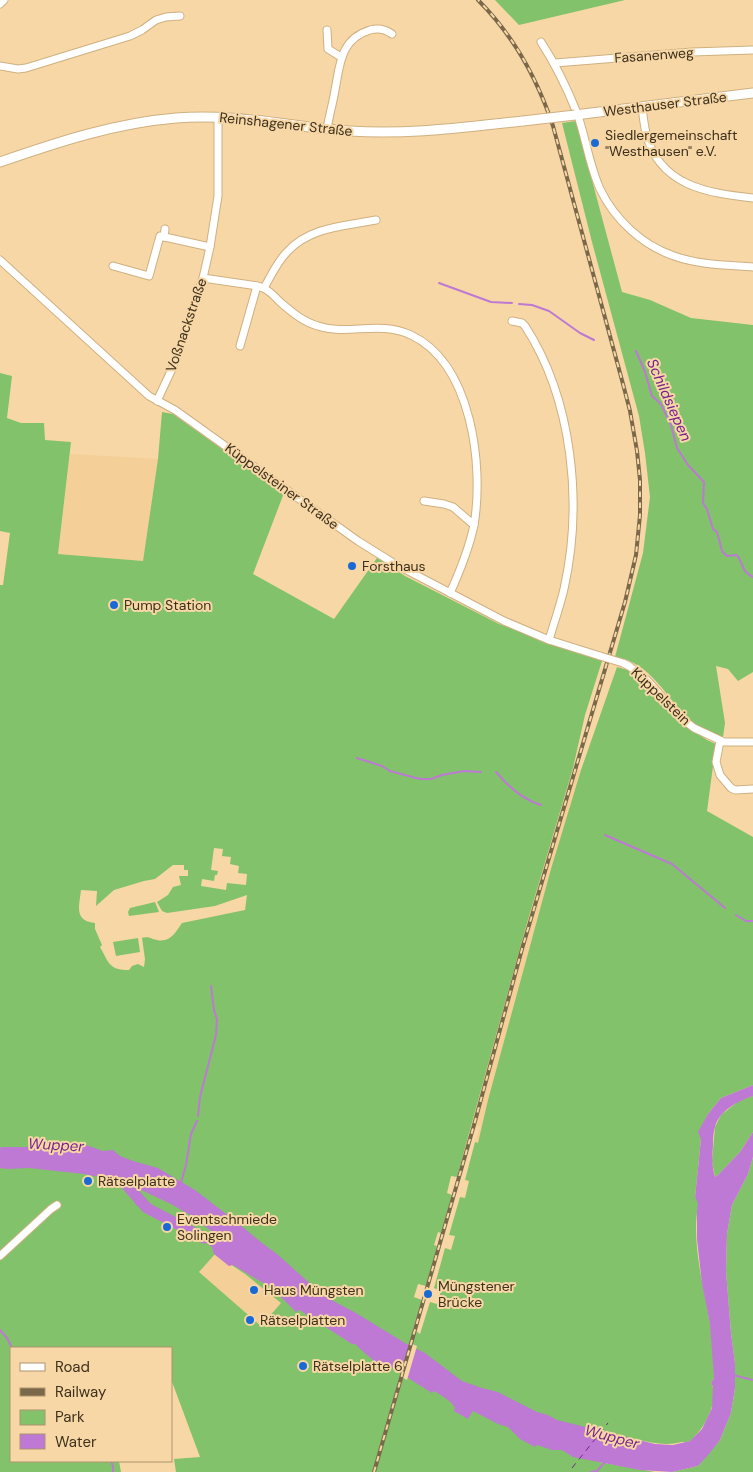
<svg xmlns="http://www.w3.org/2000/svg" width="753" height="1472" viewBox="0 0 753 1472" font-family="'DM Sans',sans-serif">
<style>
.built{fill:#f4cf97}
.green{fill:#82c26b;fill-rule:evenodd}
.water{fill:#bd79d3}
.pier{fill:#f7d7a6}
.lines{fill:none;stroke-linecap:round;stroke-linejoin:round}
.stream{stroke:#bd79d3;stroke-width:2}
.river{stroke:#bd79d3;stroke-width:11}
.ferry{stroke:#77228f;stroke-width:1;stroke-dasharray:6 5;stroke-linecap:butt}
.minor-casing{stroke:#cfb080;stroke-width:9}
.major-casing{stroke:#cfb080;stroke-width:11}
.minor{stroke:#fff;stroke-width:7}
.major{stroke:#fff;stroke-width:9}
.rail-casing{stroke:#7b684a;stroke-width:4}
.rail{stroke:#f7d7a6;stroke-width:2;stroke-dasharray:5.5;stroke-linecap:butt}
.minor-bridge-casing{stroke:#cfb080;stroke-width:9;stroke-linecap:butt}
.major-bridge-casing{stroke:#cfb080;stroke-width:11;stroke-linecap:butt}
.minor-bridge{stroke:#fff;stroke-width:7}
.major-bridge{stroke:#fff;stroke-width:9}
.poi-dot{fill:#1a6ad5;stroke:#f7d7a6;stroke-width:2}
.labels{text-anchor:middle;stroke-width:4;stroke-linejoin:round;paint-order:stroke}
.street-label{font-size:14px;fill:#3d301c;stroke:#f7d7a6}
.poi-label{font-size:14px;fill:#3d301c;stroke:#f7d7a6;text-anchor:start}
.water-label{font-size:15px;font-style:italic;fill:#77228f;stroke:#f7d7a6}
</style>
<rect width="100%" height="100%" fill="#f7d7a6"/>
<g class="built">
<polygon points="70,454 158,459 143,561 58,554"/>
<polygon points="573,768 581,770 528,952 478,1143 475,1142 480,1127 472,1124 527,923"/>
<polygon points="214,1254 245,1274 282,1303 261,1326 199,1272"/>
</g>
<g class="green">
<polygon points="495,0 625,0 519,25"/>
<path d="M576 121 622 292 650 300 691 318 753 325V672L738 681 728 669 716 666 725 723 723 737C711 734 698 727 689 719 665 697 651 662 615 657L643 553 650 497 645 453 639 416 592 242 562 123Z"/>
<path d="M0 373 12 376 7 418 21 423H44L45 440 71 442 58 554 143 561 158 459 162 412 173 414 284 493 253 574 334 619 377 558 405 576 499 624 602 661 585 715 573 768 527 923 457 1177 451 1176 447 1193 452 1195 441 1233 438 1232 434 1245 437 1246 426 1286 418 1284 414 1297 422 1300 413 1329 420 1334 430 1302 437 1304 441 1291 434 1288 445 1248 451 1250 455 1236 449 1235 460 1197 465 1198 469 1181 465 1180 475 1142 478 1143 488 1100 551 869 581 770 617 667 631 671 648 687 682 723 707 740 716 744 707 811 753 837V1085L721 1098 708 1114 704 1122 701 1139 695 1197 699 1203C690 1237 704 1289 710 1323 713 1339 714 1361 714 1378L711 1383C720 1397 706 1426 695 1436 694 1438 692 1440 690 1441 688 1442 685 1442 682 1442 666 1446 652 1443 636 1439L599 1462 655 1472H176L174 1459 200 1457 171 1379V1348H11V1461H119L121 1472H0V585H3L10 533 0 531ZM214 848 223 849 222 856 231 857 230 864 239 866 238 873 247 874 246 885 227 883 226 890 201 886 202 879 214 881 215 875H217L218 871 211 870ZM173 865H184V870H188V876H179L181 885 173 887 168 895 157 902 162 911 167 913 215 906 247 895 245 910 182 923C176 932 170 943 157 940 150 939 150 936 142 938L145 959 144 967 138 964 132 966 129 970C109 970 109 963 100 947L102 945 95 929V923C74 921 79 907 81 890L97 891 96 906 114 890 144 881 155 879ZM215 1254 245 1274 281 1303 261 1326 199 1272Z"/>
<polygon points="155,902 159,912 129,916 128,912 130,908"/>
<polygon points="138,938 140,952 116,956 113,942"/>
<polygon points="753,1096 753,1132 740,1152 718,1175 715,1177 712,1161 715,1127 721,1115 740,1100"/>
<polygon points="753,1157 753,1472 672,1472 698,1466 720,1440 731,1413 735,1388 735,1363 731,1333 726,1271 727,1234 732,1205 748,1174"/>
</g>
<g class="water">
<path d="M753 1085V1096C738 1101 719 1111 715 1127 713 1133 713 1140 713 1146 712 1157 712 1167 715 1177L718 1175 740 1152 753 1132V1157L748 1174 732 1205 727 1234 726 1271 731 1333 735 1363V1388L731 1413 720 1440 709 1454 698 1466 672 1472 640 1470 573 1457 562 1450H552L537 1445 535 1447 520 1439 508 1427 498 1424 473 1411 468 1419 454 1411 455 1408C451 1400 442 1396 434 1391L432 1393 389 1366C379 1368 363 1351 355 1344H352L324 1326 313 1321 303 1312 299 1310 296 1312 271 1287 258 1280 233 1265 229 1266 214 1254 212 1247 191 1232 193 1228 218 1238V1236L190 1215 171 1204 141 1190 133 1192 108 1179 84 1174 29 1168 7 1169 0 1168V1148L2 1147H25L72 1143 86 1145 103 1151 113 1150 120 1156 133 1161 158 1168 195 1190 238 1223 262 1243 277 1254 324 1296 356 1313 405 1343 425 1353 462 1381 482 1388 498 1392 537 1412 548 1415 557 1420 655 1444 673 1445 690 1441 702 1429 712 1408 713 1387 711 1383 714 1378 710 1324 702 1284 697 1239V1211L698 1203 695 1197 701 1139 698 1132 708 1114 721 1098Z"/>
<polygon points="138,1193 153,1208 149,1214 135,1204 131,1194"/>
</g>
<polygon class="pier" points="410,1343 417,1346 407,1380 400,1376"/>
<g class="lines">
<g class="stream">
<polyline points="439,283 491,302 512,303"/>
<polyline points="519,304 532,305 549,311 580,333 594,340"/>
<path d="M636 351 645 372 652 396 661 404 671 425 677 448 688 465 704 482 703 503 707 509 713 529 717 532 722 551 727 556 737 555C745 566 740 570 753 577"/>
<polyline points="357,758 382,766 390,771 420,779 431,779 442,775 464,771 481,772"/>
<path d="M496 772C509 787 522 799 541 805"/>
<polyline points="605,835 672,864 725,908"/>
<polyline points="736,915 746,921 753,921"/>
<polyline points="198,1116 200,1097 216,1035 217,1019 214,1010 211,986"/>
<polyline points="181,1183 186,1165 191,1134 197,1121"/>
<polyline points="0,1330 7,1338 12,1348"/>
<polyline points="733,1375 753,1380"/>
<polyline points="111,1461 113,1466 113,1472"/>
<polyline points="591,1472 597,1471 605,1462"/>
</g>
<polyline class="river" points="124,1182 147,1208 204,1238"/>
<polyline class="ferry" points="572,1468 608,1423"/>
<g class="minor-casing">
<g id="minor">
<polyline points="0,4 4,0"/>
<polyline points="327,30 328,49 341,57"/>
<path d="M541 42C556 65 567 88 577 113 586 138 589 165 600 189 615 220 642 245 674 256 699 265 727 265 753 267"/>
<polyline points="555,63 692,52 753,50"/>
<polyline points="0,66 18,69 26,68 130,36 142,30 156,20 166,17 180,16"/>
<path d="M642 107C643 115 644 125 646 133 659 186 707 193 753 198"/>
<path d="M327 129C329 116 333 103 335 90 340 65 340 39 370 30 378 28 385 29 392 34"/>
<polyline points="164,237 165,229"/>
<polyline points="0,260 149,396 175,410 358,541 395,564 504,621 549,640 600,656"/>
<polyline points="113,266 149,276 160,236 210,247"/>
<path d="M203 278C216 280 230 282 244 284 250 285 257 285 263 288 269 290 275 297 280 302 292 312 303 322 318 326 349 336 378 320 411 335 472 364 484 466 474 525 469 549 460 571 450 593"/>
<path d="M264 288C271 276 277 262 287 252 309 227 345 226 376 220"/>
<path d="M512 321 522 323 525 326C573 400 583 504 564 589 560 606 554 623 549 640"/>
<polyline points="240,346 257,286"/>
<polyline points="157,401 171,371 182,341 203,278 210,247 218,196 218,117"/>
<polyline points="424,501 444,504 453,507 474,525"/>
<polyline points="623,663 629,666 647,680 681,718 694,728 724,742 753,742"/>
<polyline points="720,741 716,762 720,775 731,788 735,790 753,789"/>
<polyline points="0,1256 51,1209 57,1205"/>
</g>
</g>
<g class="major-casing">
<g id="major">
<polyline points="575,115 753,93"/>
<path d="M0 162C58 142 115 123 176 118 237 113 290 127 350 131 408 135 465 127 523 121"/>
</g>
</g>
<use href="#minor" class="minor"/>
<use href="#major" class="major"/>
<g class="rail-casing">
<path id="rail" d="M374 1472 474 1125 522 949 625 602 636 555 640 515V480L637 451 630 411 623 384 553 126C537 78 514 36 478 0"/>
</g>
<use href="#rail" class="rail"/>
<g class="minor-bridge-casing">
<polyline id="minor-bridge" points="600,656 623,663"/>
</g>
<g class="major-bridge-casing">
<polyline id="major-bridge" points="523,121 575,115"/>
</g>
<use href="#minor-bridge" class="minor-bridge"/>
<use href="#major-bridge" class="major-bridge"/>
</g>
<g class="poi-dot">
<circle cx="595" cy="143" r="5"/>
<circle cx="352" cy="566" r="5"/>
<circle cx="114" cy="605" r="5"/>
<circle cx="88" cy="1181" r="5"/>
<circle cx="167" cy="1227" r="5"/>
<circle cx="254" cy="1290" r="5"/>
<circle cx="428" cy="1294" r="5"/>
<circle cx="250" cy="1320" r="5"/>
<circle cx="303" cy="1366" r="5"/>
</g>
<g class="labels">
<g class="street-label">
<text transform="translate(654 55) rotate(-4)" y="5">Fasanenweg</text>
<text transform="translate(665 104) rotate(-7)" y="5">Westhauser Straße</text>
<text transform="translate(286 124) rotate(6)" y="5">Reinshagener Straße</text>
<text transform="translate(186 325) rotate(-71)" y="5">Voßnackstraße</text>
<text transform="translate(282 486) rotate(36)" y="5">Küppelsteiner Straße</text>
<text transform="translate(661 696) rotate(44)" y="5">Küppelstein</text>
</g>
<g class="poi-label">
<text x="605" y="140">Siedlergemeinschaft<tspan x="605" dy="16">"Westhausen" e.V.</tspan></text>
<text x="362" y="571">Forsthaus</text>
<text x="124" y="610">Pump Station</text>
<text x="98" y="1186">Rätselplatte</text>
<text x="177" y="1224">Eventschmiede<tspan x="177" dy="16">Solingen</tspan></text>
<text x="438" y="1291">Müngstener<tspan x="438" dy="16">Brücke</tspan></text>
<text x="264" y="1295">Haus Müngsten</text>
<text x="260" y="1325">Rätselplatten</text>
<text x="313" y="1371">Rätselplatte 6</text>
</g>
<g class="water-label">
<text transform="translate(669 400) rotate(66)" y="5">Schildsiepen</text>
<text transform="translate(56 1145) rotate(3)" y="5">Wupper</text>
<text transform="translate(612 1437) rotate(15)" y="5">Wupper</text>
</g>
</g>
<rect x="10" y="1347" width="162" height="115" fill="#f7d7a6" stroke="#ad946f"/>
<rect x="20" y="1363" width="25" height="8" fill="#ffffff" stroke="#ad946f"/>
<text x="55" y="1372" font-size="15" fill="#3d301c">Road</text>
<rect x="20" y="1388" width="25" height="8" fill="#7b684a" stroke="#ad946f"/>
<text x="55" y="1397" font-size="15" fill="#3d301c">Railway</text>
<rect x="20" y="1410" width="25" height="15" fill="#82c26b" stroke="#ad946f"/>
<text x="55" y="1422" font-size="15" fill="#3d301c">Park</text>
<rect x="20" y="1434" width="25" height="15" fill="#bd79d3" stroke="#ad946f"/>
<text x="55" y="1447" font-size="15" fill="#3d301c">Water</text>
</svg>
